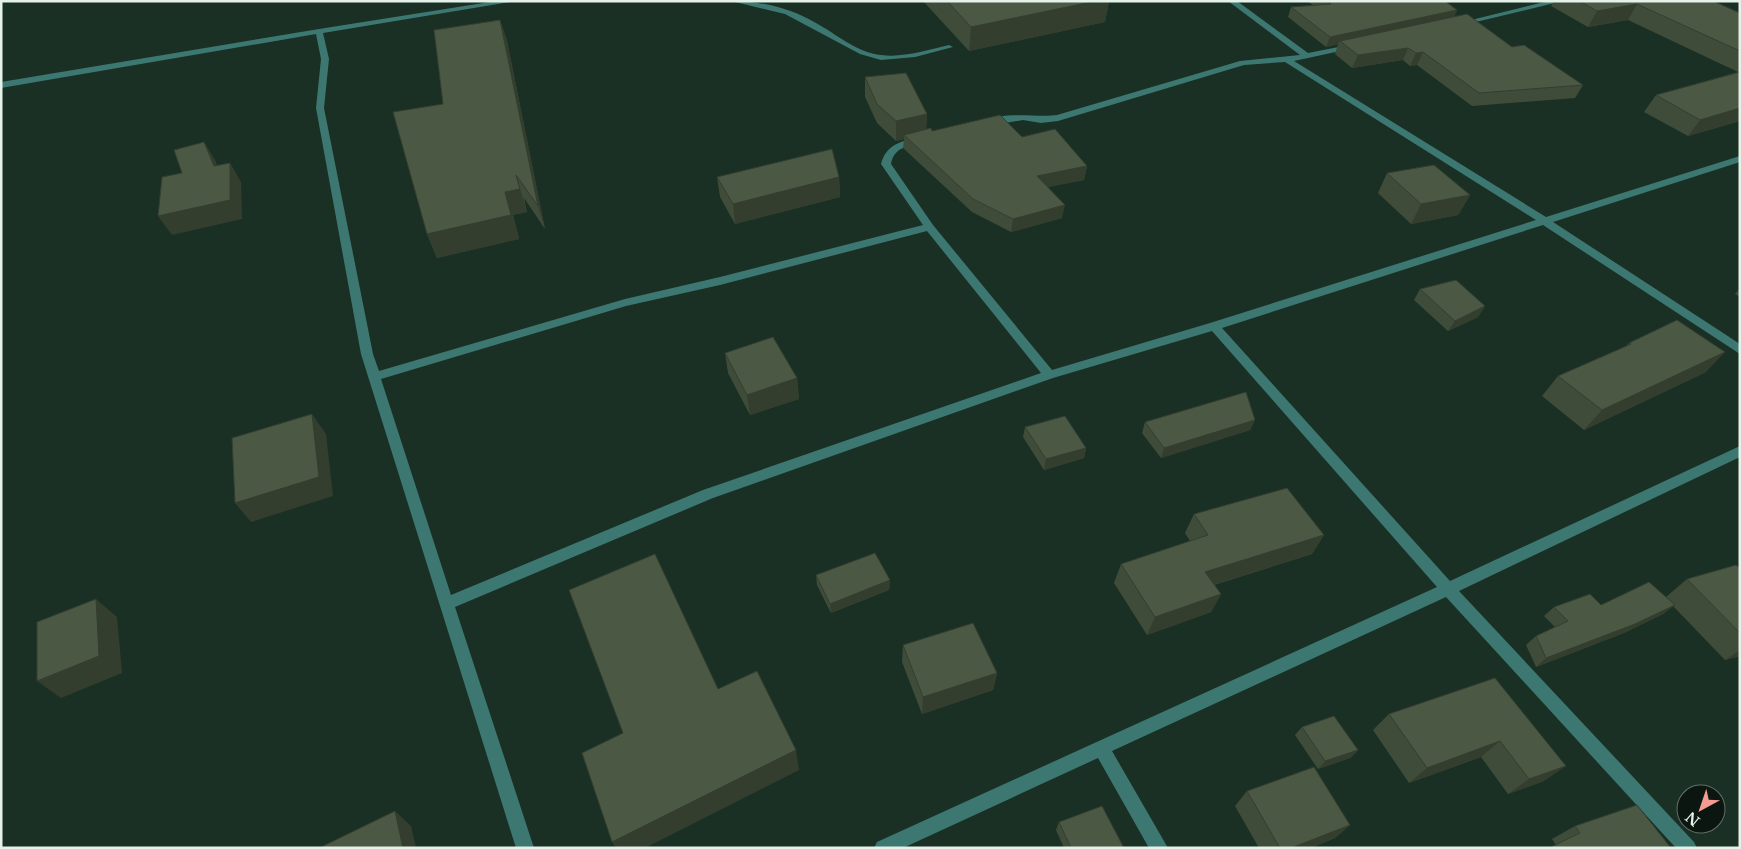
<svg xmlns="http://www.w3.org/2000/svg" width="1741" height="849" viewBox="0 0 1741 849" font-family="'Libre Baskerville',serif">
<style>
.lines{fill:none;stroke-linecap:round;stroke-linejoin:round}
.minor{fill:#3c7871;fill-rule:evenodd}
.wall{fill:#404c3a}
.shaded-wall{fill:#343e2f}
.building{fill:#4b5843;stroke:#343e2f}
</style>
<rect width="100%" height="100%" fill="#1a3024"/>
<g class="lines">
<g class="minor">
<path d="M496 1H516L323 33 329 59 324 108 373 354 379 371 625 299 720 277 923 225 881 164C886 144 902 141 920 137L923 138V142C908 146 894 147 891 164L933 225 1052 370 1210 323 1536 220 1285 62 1244 65 1058 121 1041 123 1023 120 988 126 983 123C1000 110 1037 118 1057 115L1240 61 1300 55 1228 1H1237L1308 53 1354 44V48L1294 61 1546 217 1740 156V162L1553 222 1740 344V354L1543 225 1222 328 1450 581 1740 446V457L1459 591 1694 842 1697 848H1676L1446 597 1112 751 1168 848H1149L1098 758 903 848H874L877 842 1437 587 1212 331 1053 378 713 498 455 607 534 848H516L361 354 316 108 321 59 316 34 1 88V82L319 29ZM927 231 1041 373 703 490 451 595 381 379 626 306 720 285Z"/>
<path d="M731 1C761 1 790 8 816 23 836 34 858 53 881 55 903 58 927 50 949 45L953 47 915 57 881 60 860 54 785 14Z"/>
<polygon points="1548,1 1563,1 1459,26 1455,24"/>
</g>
</g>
<g class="wall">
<polygon points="923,1 1109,1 1105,22 969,51"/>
<polygon points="1306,1 1445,1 1457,10 1454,16 1583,85 1575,98 1472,106 1417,65 1410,66 1403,60 1352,68 1335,54 1338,44 1326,47 1288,17 1291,7 1313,5"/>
<polygon points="1554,1 1713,1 1740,13 1740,121 1688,136 1644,112 1656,95 1738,72 1628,20 1588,27 1551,6"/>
<polygon points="500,20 507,41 545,229 524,198 527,212 513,215 519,239 437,258 427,234 443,104"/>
<polygon points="865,77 927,114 926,129 932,131 1022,137 1087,166 1084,180 1047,187 1062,218 1011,232 972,212 903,148 904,139 896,141 877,123 865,97"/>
<polygon points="1387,173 1470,195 1458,215 1411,224 1378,193"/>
<polygon points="717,177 839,177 840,197 735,224 720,197"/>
<polygon points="1740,288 1740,297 1735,294"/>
<polygon points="1420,289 1485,306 1478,317 1448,331 1414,300"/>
<polygon points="1629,343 1706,372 1584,430 1542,396 1558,376 1625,347"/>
<polygon points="725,353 797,378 799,399 750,415 728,373"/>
<polygon points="1255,420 1250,430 1161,458 1142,433 1145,422"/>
<polygon points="1025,427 1086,448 1084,458 1044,470 1023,437"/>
<polygon points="1194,514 1324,535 1312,554 1214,585 1221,594 1211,612 1147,635 1114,583 1121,564 1190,541 1185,533"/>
<polygon points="1740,568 1740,656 1725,660 1673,606 1663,614 1624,633 1536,667 1526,645 1536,636 1555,627 1544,616 1554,607 1601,605 1666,597 1687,579"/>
<polygon points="816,575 890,580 889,590 831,613 817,585"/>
<polygon points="903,645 997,673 993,690 922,714 902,662"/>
<polygon points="1495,678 1544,781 1508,794 1481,757 1409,783 1373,730 1389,714"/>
<polygon points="1302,727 1358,750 1350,758 1318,769 1295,735"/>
<polygon points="1247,791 1350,825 1335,838 1311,848 1259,848 1235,806"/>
<polygon points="1059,822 1124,848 1064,848 1056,830"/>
<polygon points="1575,826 1671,848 1556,845 1552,839"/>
</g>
<g class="shaded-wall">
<polygon points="1096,1 1109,1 1105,22 969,51 971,27"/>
<polygon points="1637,4 1628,20 1588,27 1597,11"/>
<polygon points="1457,10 1453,20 1340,41 1338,44 1326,47 1330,37"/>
<polygon points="500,20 507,41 545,229 538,206"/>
<polygon points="1408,48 1403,60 1352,68 1358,55"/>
<polygon points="1423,52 1417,65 1410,66 1416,53"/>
<polygon points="1740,108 1740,121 1688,136 1700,120"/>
<polygon points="927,114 926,133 904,135 904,139 896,141 896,121"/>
<polygon points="204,142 215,160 225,185 214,166"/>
<polygon points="230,163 241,182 242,219 172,235 158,216"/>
<polygon points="1087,166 1084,180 1034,190 1037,176"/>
<polygon points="516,175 527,212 513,215 519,239 437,258 427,234 505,192"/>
<polygon points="839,177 840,197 735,224 733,204"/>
<polygon points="1470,195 1458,215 1411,224 1421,204"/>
<polygon points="1065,205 1062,218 1011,232 1013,219"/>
<polygon points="1485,306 1478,317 1448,331 1455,321"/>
<polygon points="1725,352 1706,372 1584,430 1602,410"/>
<polygon points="797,378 799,399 750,415 747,395"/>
<polygon points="312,414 326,434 333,496 251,522 235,503"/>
<polygon points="1255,420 1250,430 1161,458 1164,448"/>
<polygon points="1086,448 1084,458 1044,470 1046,459"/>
<polygon points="1324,535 1312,554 1196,590 1205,572"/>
<polygon points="890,580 889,590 831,613 830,604"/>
<polygon points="1221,594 1211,612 1147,635 1155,617"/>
<polygon points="96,599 117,617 122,673 61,698 37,681"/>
<polygon points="1675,605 1663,614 1624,633 1536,667 1546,658"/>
<polygon points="1740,650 1740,656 1725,660"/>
<polygon points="997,673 993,690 922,714 923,697"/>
<polygon points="1500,741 1481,757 1409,783 1427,768"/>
<polygon points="796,750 799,770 645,848 616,848 612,842"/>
<polygon points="1358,750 1350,758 1318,769 1325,761"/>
<polygon points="1566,766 1544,781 1508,794 1529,779"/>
<polygon points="395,811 411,826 416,848 403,848"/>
<polygon points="1350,825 1335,838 1311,848 1291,848"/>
</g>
<g class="building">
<polygon points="947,1 1096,1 971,27"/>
<polygon points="1327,1 1445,1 1457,10 1330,37 1291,7 1331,4"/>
<polygon points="1579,1 1713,1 1740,13 1740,51 1637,4 1597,11"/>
<polygon points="1467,14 1512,47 1524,45 1583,85 1479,93 1423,52 1416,53 1408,48 1358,55 1340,41"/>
<polygon points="500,20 538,206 516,175 520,189 505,192 511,215 427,234 393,112 443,104 434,30"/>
<polygon points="1740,72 1740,108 1700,120 1656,95"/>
<polygon points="906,73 927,114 896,121 877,104 865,77"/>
<polygon points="1000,115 1022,137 1055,129 1087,166 1037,176 1065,205 1013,219 973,199 904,135 931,128 932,131"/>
<polygon points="204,142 214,166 230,163 230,200 158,216 162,177 182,173 174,150"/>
<polygon points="832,149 839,177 733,204 717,177"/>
<polygon points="1434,165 1470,195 1421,204 1387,173"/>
<polygon points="1456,280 1485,306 1455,321 1420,289"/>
<polygon points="1677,320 1725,352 1602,410 1558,376 1631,344 1629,343"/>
<polygon points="773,337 797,378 747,395 725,353"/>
<polygon points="1246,392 1255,420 1164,448 1145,422"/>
<polygon points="312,414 319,477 235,503 232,438"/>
<polygon points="1065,416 1086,448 1046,459 1025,427"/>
<polygon points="1287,488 1324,535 1205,572 1221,594 1155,617 1121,564 1208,535 1194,514"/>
<polygon points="875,553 890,580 830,604 816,575"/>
<polygon points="655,554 718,689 757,671 796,750 612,842 582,753 623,733 569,590"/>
<polygon points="1736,565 1740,568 1740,633 1687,579"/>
<polygon points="1649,582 1675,605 1635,624 1546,658 1536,636 1568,621 1554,607 1590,594 1601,605"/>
<polygon points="96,599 99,656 37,681 37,622"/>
<polygon points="973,623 997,673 923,697 903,645"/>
<polygon points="1495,678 1566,766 1529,779 1500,741 1427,768 1389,714"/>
<polygon points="1334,716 1358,750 1325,761 1302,727"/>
<polygon points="1314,767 1350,825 1291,848 1280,848 1247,791"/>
<polygon points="1637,805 1671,848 1549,848 1580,833 1575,826"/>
<polygon points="1102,806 1124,848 1071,848 1059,822"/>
<polygon points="395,811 403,848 319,848"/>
</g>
<rect width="1741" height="849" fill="none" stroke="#e4f2ea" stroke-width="5"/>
<g transform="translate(1701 809) rotate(220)"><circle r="24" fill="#0c1610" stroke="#626e67"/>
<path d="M0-4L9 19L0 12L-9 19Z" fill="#f59c92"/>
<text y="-8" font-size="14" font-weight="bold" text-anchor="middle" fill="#e4f2ea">N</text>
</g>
</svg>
